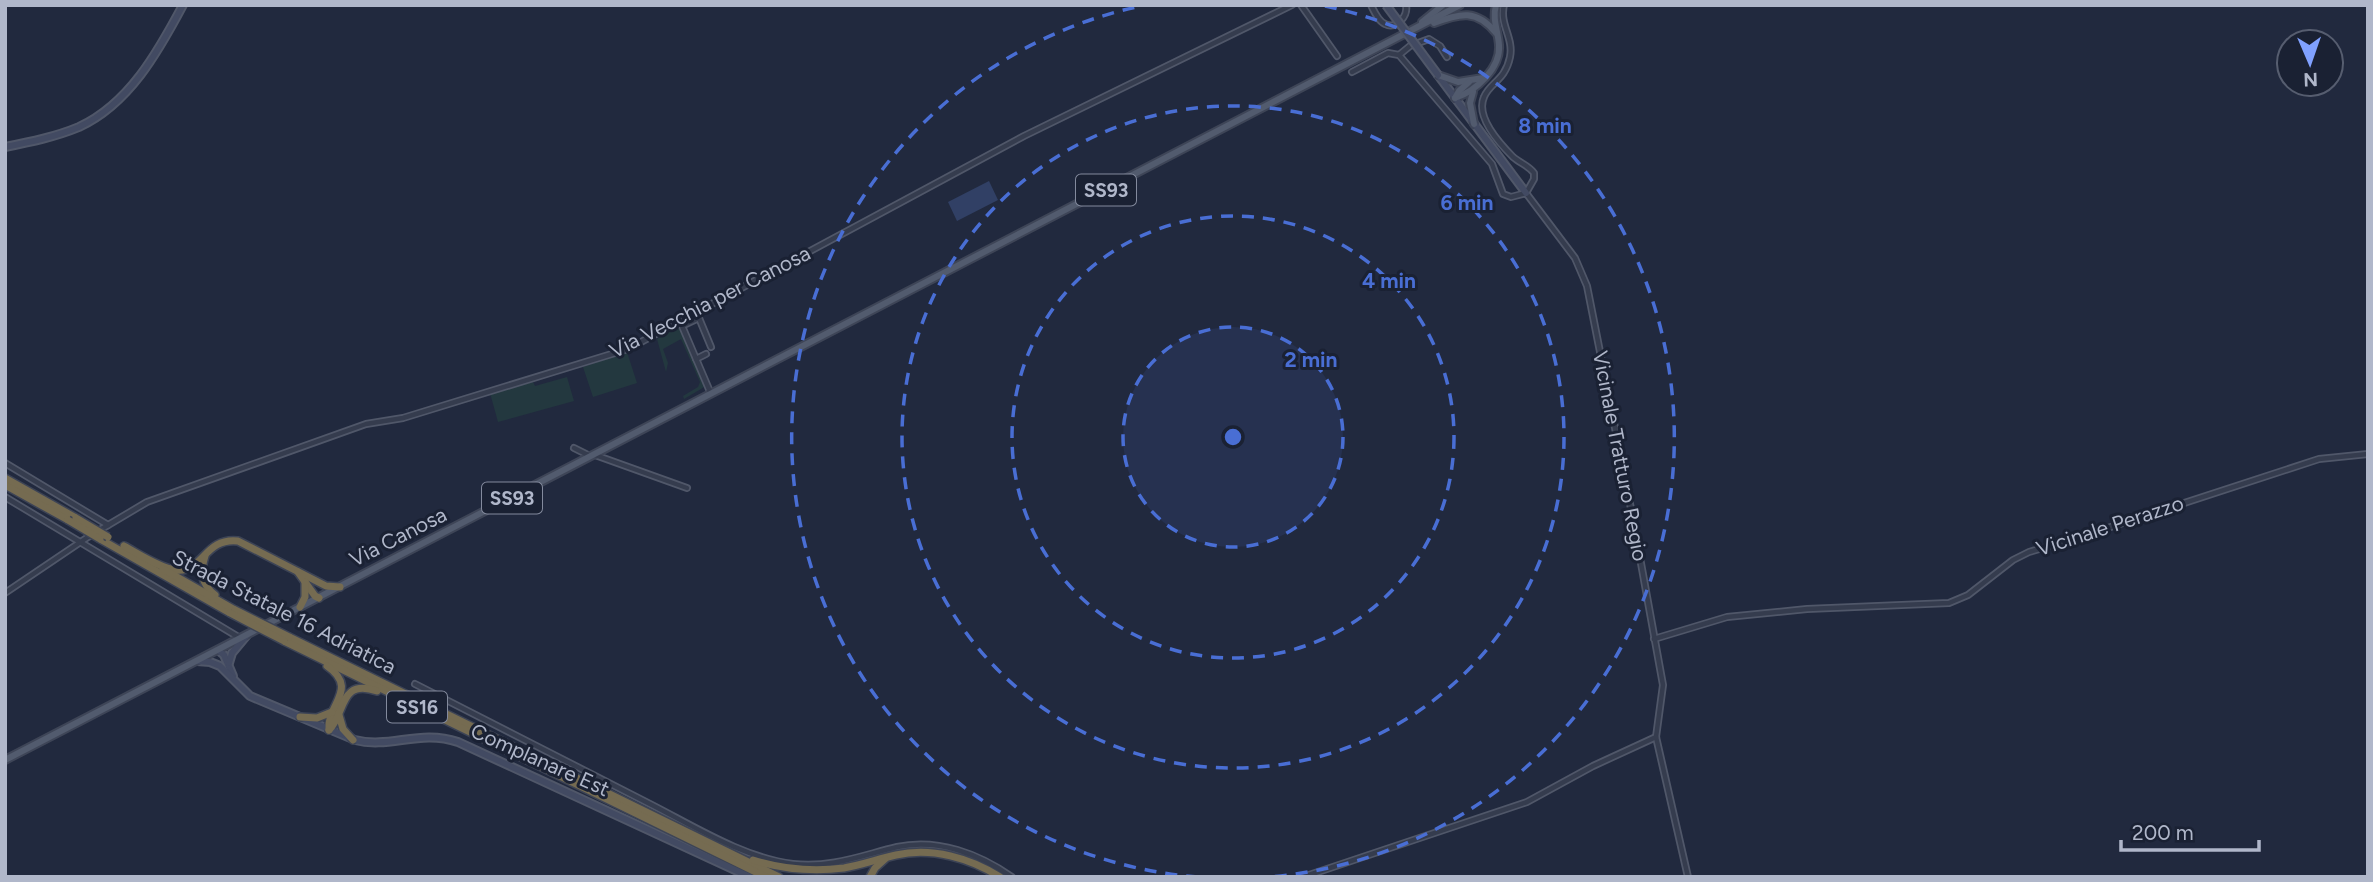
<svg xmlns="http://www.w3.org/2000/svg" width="2373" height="882" viewBox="0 0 2373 882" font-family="Figtree,sans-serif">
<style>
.green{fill:#23383f}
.water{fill:#314065}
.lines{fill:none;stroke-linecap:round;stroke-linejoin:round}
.street-casing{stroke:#505769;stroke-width:8}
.secondary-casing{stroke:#505769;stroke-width:10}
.primary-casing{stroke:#3e4557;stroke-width:10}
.highway-casing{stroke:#3d4456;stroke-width:10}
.street{stroke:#353c4e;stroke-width:4.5}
.secondary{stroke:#424a62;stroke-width:6}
.primary{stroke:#525b6e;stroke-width:6}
.highway{stroke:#756b51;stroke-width:7}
.secondary-bridge-casing{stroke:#505769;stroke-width:10;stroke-linecap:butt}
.highway-bridge-casing{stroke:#3d4456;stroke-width:10;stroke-linecap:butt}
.secondary-bridge{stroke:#424a62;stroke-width:6}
.highway-bridge{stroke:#756b51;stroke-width:7}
.ring{fill:none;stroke:#496ed4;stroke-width:3.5;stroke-dasharray:12 9}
.labels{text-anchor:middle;stroke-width:6;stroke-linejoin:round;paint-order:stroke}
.shield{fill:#1a2133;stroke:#838a9d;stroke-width:2}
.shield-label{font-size:19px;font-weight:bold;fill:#b0b7ca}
.street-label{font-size:21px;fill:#b0b7ca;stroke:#1a2133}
.centre{fill:#496ed4;stroke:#1a2133;stroke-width:3.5}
.ring-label{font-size:21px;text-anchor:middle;font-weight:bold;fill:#496ed4;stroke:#1a2133;stroke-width:6;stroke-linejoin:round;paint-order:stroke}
</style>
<rect width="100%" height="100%" fill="#21293e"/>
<g class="green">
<polygon points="680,326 706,386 684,399 683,396 698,387 700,382 681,339 663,349 668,363 666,372 657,339"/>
<polygon points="627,352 637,383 593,397 583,367"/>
<polygon points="567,377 574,401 498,422 490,393 533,382 535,386"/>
</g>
<polygon class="water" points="989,181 998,200 957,221 948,202"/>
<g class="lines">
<g class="street-casing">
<g id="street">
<polyline points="1301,5 1337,56"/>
<path d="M1371 5C1374 11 1378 21 1385 24 1397 30 1408 16 1406 5"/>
<path d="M1504 5C1499 24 1514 38 1510 57 1505 81 1490 82 1484 97 1475 117 1500 144 1513 157 1520 163 1529 166 1534 173V179L1526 193"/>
<polyline points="1399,55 1410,46 1429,39 1440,46 1447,57"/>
<polyline points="1352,72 1388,53 1399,55 1492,164 1503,194 1511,197 1526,193"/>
<polyline points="1526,193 1575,258 1587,286 1633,519 1663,685 1656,737 1688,877"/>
<polyline points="696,359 706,354"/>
<polyline points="711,394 682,326 699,318 711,347"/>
<polyline points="574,448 590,456"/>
<polyline points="595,455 687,488"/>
<polyline points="5,463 108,525"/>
<polyline points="5,497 240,638"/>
<polyline points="5,593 88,537 147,502 366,424 403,418 628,349 1024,136 1292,5"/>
<polyline points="1654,639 1727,617 1807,609 1949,603 1968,595 2013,560 2029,552 2077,538 2319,459 2368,454"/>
<path d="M415 684C494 724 573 765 652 805 695 827 744 858 793 864 832 868 860 856 897 847 938 838 979 854 1012 877"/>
<polyline points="1303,877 1527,802 1593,766 1656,737"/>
</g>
</g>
<g class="secondary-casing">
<g id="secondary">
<polyline points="1438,75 1526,193"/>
<path d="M5 147C30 142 55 137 79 127 129 104 158 52 183 5"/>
<polyline points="218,650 224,655 233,676"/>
<path d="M197 661 210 662 220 666 250 696 355 740C390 749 420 729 458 742L750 877"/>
<polyline points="229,663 232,653 247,635"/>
</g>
</g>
<g class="primary-casing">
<g id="primary">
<polyline points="1422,22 1443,5"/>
<path d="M1434 23C1460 13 1477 9 1496 33"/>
<polyline points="1438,75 1458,82 1483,78"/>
<polyline points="1473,92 1470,103 1474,124"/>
<path d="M1455 98C1476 91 1501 68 1499 45 1498 31 1492 19 1496 5"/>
<polyline points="1455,98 1459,91 1469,82"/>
<polyline points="5,760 1460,5"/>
</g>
</g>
<g class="highway-casing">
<g id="highway">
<polyline points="5,478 76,518"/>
<polyline points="5,485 68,520"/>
<polyline points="100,539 230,613"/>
<path d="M124 546C139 554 158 567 175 570 203 574 204 537 238 541L326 586 340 587"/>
<path d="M205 556C200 572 201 584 215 595"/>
<polyline points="163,569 235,610"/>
<polyline points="298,572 315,596 319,598"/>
<polyline points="300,607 305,597 305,582"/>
<polyline points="289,637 779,877"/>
<polyline points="284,641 766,877"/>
<path d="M327 666C360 689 326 705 329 730"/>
<polyline points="339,715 343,729 353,740"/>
<polyline points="300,717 317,718 332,712"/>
<path d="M329 730C346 713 339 678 377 691"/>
<path d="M753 860C782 869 813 872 844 868 862 865 878 859 896 855 932 847 970 858 1000 877"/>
<polyline points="870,877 875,868 885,859"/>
</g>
</g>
<use href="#street" class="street"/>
<use href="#secondary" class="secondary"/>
<use href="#primary" class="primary"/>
<use href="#highway" class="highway"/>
<g class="secondary-bridge-casing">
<polyline id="secondary-bridge" points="1386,5 1438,75"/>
</g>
<g class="highway-bridge-casing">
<g id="highway-bridge">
<polyline points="76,518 108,537"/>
<polyline points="68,520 100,539"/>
<polyline points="235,610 289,637"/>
<polyline points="230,613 284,641"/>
</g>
</g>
<use href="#secondary-bridge" class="secondary-bridge"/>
<use href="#highway-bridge" class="highway-bridge"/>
</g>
<circle cx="1233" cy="437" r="110" fill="#496ed4" fill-opacity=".12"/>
<g class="ring">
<circle cx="1233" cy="437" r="110"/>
<circle cx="1233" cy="437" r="221"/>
<circle cx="1233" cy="437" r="331"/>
<path d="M1198 877A441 441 0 0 1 1141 6M1325 6A441 441 0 0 1 1268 877"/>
</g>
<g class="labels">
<g class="shield">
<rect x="1076" y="174.5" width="60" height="31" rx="5"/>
<rect x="482" y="482.5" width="60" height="31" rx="5"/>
<rect x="387" y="691.5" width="60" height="31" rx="5"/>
</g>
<g class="shield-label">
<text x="1106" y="197">SS93</text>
<text x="512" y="505">SS93</text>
<text x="417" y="714">SS16</text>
</g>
<g class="street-label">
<text transform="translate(710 302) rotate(-27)" y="7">Via Vecchia per Canosa</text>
<text transform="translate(1620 456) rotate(79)" y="7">Vicinale Tratturo Regio</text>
<text transform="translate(2110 526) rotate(-18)" y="7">Vicinale Perazzo</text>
<text transform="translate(398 537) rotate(-27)" y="7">Via Canosa</text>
<text transform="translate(284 612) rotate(27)" y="7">Strada Statale 16 Adriatica</text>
<text transform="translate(540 760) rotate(24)" y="7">Complanare Est</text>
</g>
</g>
<circle cx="1233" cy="437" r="10" class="centre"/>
<g class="ring-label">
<text x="1545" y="133">8 min</text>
<text x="1467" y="210">6 min</text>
<text x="1389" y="288">4 min</text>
<text x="1311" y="367">2 min</text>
</g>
<rect width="2373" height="882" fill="none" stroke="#b0b7ca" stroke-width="14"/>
<g transform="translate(2310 63) rotate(178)"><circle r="33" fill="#1a2133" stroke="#565d6f" stroke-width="2"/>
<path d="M0-5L12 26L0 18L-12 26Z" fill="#80a1ff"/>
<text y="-10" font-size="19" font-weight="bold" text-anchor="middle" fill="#b0b7ca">N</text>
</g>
<path d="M2121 840v10h138v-10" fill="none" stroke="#b0b7ca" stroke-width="3.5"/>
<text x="2132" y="840" font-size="21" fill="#b0b7ca" stroke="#1a2133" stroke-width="5" paint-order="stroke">200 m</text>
</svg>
